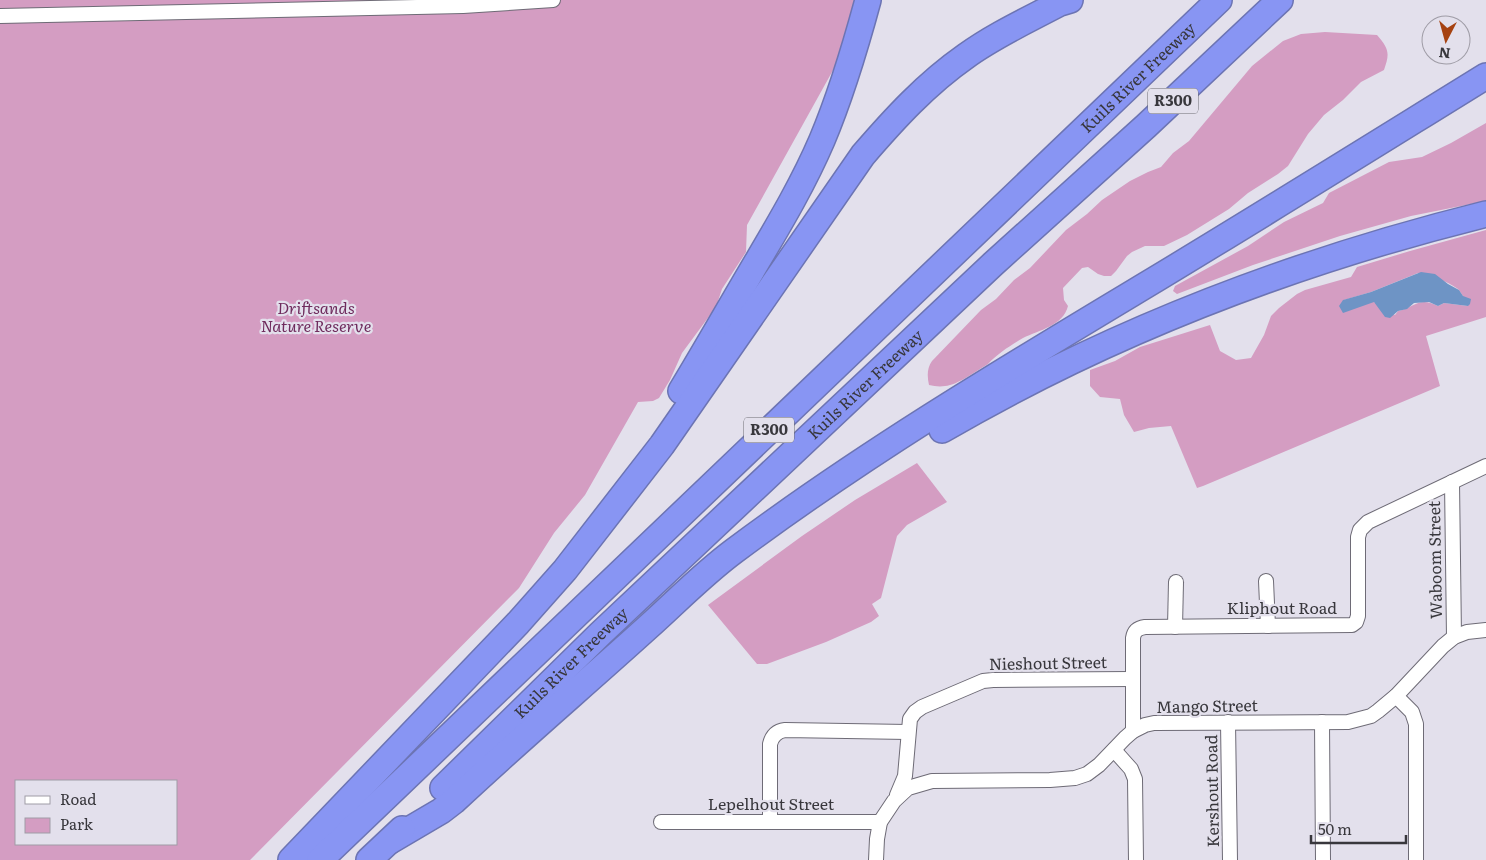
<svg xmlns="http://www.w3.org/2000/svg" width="1486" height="860" viewBox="0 0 1486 860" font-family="Literata,serif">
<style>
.green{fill:#d49dc2;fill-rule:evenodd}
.water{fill:#6e94c5}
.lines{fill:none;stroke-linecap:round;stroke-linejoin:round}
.minor-casing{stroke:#6e6b76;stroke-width:16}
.motorway-casing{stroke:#6c74b3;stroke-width:28}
.minor{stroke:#fff;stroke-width:14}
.motorway{stroke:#8895f3;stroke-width:25}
.labels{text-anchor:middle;stroke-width:4.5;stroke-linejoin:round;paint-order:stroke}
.shield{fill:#e3e0ec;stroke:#6b6a71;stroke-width:1}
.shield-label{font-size:15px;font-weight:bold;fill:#38373c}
.street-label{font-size:16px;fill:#38373c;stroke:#e3e0ec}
.park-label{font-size:16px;font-style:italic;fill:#6f2b5d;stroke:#e3e0ec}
</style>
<rect width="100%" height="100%" fill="#e3e0ec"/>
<g class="green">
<path d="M0 0H872L747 225 746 252 722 289 716 307 682 353 670 380 659 398 653 401 638 402 585 495 554 533 519 588 250 860H0ZM16 781H176V844H16Z"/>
<path d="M1325 32 1377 35C1389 49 1390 53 1384 70L1361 82 1343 100 1324 115 1308 134 1288 166 1278 174 1248 193 1229 209 1187 235 1164 246H1145L1132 252 1127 256 1116 271 1111 276H1104L1098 274 1088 267 1082 268 1063 288 1064 300 1068 306C1063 326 1039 330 1023 338 1011 345 997 354 988 364 976 371 958 385 945 386 939 387 934 386 929 385 927 376 927 368 932 361L981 310 996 299 1014 280 1030 268 1066 230 1087 214 1102 200 1130 181 1148 172 1161 167 1173 153 1189 141 1252 66 1283 41 1301 34Z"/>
<polygon points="1486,123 1486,201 1411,216 1340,236 1253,265 1177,294 1173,291 1175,286 1248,246 1284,222 1323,203 1329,193 1389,162 1422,157 1451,143"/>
<path d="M1486 230V317L1426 336 1440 386 1203 486 1197 488 1171 426 1149 428 1134 432 1124 415 1120 399 1100 397 1090 386V370L1115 361 1140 347 1210 325 1220 351 1236 360 1251 358 1264 335 1271 316 1279 308 1297 294 1305 290 1351 277 1357 267 1410 251ZM1418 273C1432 277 1446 280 1458 289 1462 293 1465 301 1468 306L1444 303 1438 306C1419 296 1415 307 1398 311L1395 315 1374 302 1344 300 1371 292Z"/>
<polygon points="917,463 947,502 907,525 897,536 881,598 872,604 879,616 871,622 826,642 767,664 757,664 708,605 802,536 855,500"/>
</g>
<polygon class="water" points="1421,272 1435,274 1448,284 1459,290 1463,296 1471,299 1470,304 1468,306 1444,303 1438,306 1429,302 1414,303 1407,309 1398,311 1390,318 1385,317 1374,302 1343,313 1339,306 1343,300 1371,292"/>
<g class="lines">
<g class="minor-casing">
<g id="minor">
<polyline points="0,16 463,6 553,0"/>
<polyline points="1452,482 1454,637"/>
<polyline points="1266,581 1268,626"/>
<polyline points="1175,627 1176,582"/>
<polyline points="1396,696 1412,712 1416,724 1416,860"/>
<polyline points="1228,722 1230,860"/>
<polyline points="1322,722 1323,860"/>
<path d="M1133 731V638C1134 631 1138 628 1145 627L1352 625 1356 622 1358 616V537L1360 530 1368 522 1486 466"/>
<polyline points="1114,750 1131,769 1135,779 1136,860"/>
<polyline points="897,795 905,776 910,719 915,712 922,707 983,681 993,680 1132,679"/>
<polyline points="661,822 880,822"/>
<path d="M770 822V744C772 736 777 731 785 730L908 732"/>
<polyline points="876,860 877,839 880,822 894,801 908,788 932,781 1050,780 1075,778 1087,774 1099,765 1125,738 1133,731 1145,725 1154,723 1348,722 1371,716 1378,711 1396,696 1443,646 1454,637 1467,632 1486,630"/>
</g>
</g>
<g class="motorway-casing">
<g id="motorway">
<path d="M681 391C707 348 732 304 758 260 781 221 804 182 822 140 841 95 855 48 868 0"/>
<path d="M942 430C1110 332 1297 261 1486 214"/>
<path id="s1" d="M443 788 600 634 993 264 1146 126 1280 0"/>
<path d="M390 841 441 811 454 801C518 741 584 685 648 627 677 601 703 574 734 551 868 451 1013 365 1156 279 1267 212 1376 144 1486 76"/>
<path d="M291 860 518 623 565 570 662 445 863 155C894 119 926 84 966 56 995 35 1028 20 1060 3L1070 0"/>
<path id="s2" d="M320 860 1219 0"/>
<polyline points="369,860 402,829"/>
</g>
</g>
<use href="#minor" class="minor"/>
<use href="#motorway" class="motorway"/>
</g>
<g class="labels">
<g class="shield">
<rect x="1148" y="88.5" width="50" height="25" rx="4"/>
<rect x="744" y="417.5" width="50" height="25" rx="4"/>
</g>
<g class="shield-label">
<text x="1173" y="106">R300</text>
<text x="769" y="435">R300</text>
</g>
<g class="street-label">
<text dy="6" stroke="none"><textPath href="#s2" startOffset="1132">Kuils River Freeway</textPath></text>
<text dy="6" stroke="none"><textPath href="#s1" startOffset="584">Kuils River Freeway</textPath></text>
<text transform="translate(1435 560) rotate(-91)" y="6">Waboom Street</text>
<text x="1282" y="614">Kliphout Road</text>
<text transform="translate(1048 663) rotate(-1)" y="6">Nieshout Street</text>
<text dy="6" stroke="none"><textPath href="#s1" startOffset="179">Kuils River Freeway</textPath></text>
<text transform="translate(1207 706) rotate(-1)" y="6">Mango Street</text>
<text transform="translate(1212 791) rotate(-91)" y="6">Kershout Road</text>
<text x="771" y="810">Lepelhout Street</text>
</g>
<g class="park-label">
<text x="316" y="314">Driftsands<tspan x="316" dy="18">Nature Reserve</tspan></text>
</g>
</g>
<rect x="15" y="780" width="162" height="65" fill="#e3e0ec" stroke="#9f9ca6"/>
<rect x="25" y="796" width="25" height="8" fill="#ffffff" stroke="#9f9ca6"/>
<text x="60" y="805" font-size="15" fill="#38373c">Road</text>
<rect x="25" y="818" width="25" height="15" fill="#d49dc2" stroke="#9f9ca6"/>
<text x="60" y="830" font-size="15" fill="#38373c">Park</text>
<g transform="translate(1446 40) rotate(186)"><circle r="24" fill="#e3e0ec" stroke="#9f9ca6"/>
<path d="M0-4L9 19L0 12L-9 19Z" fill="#a64211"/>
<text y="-8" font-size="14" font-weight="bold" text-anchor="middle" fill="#38373c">N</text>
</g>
<path d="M1311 835v8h95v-8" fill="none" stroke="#38373c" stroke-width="2.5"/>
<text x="1318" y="835" font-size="15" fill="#38373c" stroke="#e3e0ec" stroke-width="4" paint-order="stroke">50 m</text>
</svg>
